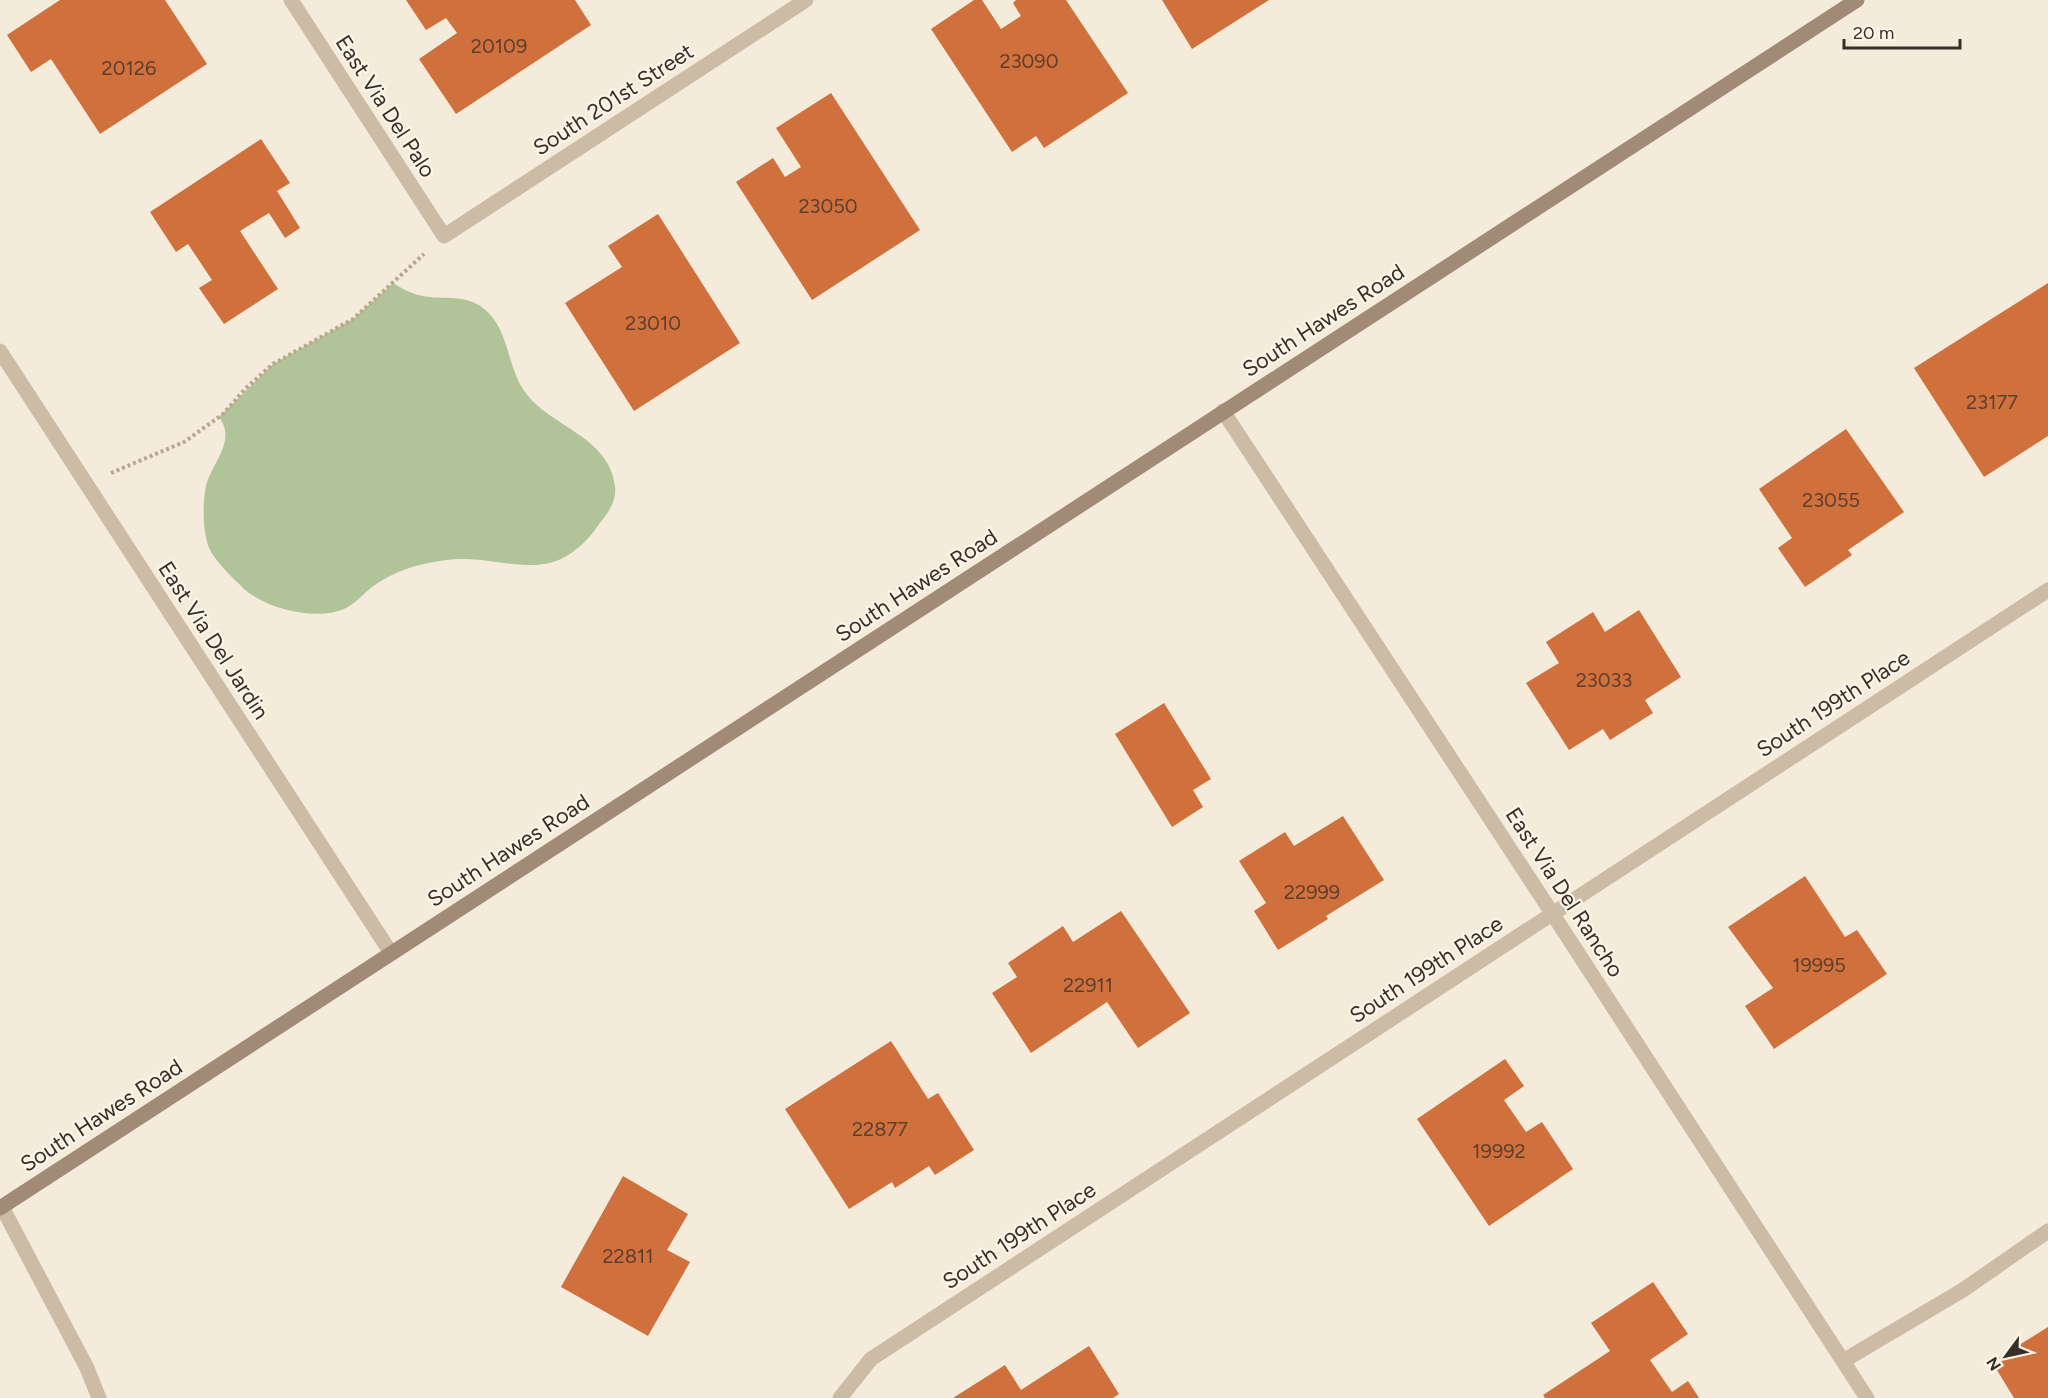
<svg xmlns="http://www.w3.org/2000/svg" width="2048" height="1398" viewBox="0 0 2048 1398" font-family="Figtree,sans-serif">
<style>
.green{fill:#b1c499}
.building{fill:#cf703d}
.lines{fill:none;stroke-linecap:round;stroke-linejoin:round}
.path{stroke:#b9a68f;stroke-width:4;stroke-dasharray:3 3;stroke-linecap:butt}
.service{stroke:#cdbca5;stroke-width:15}
.minor{stroke:#cdbca5;stroke-width:15}
.secondary{stroke:#a18b77;stroke-width:15}
.labels{text-anchor:middle;stroke-width:4.5;stroke-linejoin:round;paint-order:stroke}
.number-label{font-size:20px;fill:#5e3e2c}
.street-label{font-size:22px;fill:#382e27;stroke:#fbf4e7}
</style>
<rect width="100%" height="100%" fill="#f4ebdb"/>
<path class="green" d="M393 283C403 289 411 294 423 296 443 300 466 294 483 308 510 329 506 366 525 392 550 427 609 436 615 486 617 501 608 513 599 524 590 538 576 552 561 559 531 573 493 558 461 559 451 559 439 561 428 563 408 567 388 575 372 587 363 594 356 603 346 608 318 622 265 609 243 588 233 578 219 565 211 552 202 536 202 500 207 482 215 459 236 440 219 417L273 364 353 319Z"/>
<g class="building">
<polygon points="60,0 165,0 207,64 100,134 51,59 31,72 7,35"/>
<polygon points="406,0 575,0 591,25 456,114 419,59 457,33 446,18 426,30"/>
<polygon points="974,0 982,0 1001,29 1021,16 1013,3 1016,0 1066,0 1128,93 1044,148 1036,136 1012,152 931,29"/>
<polygon points="1162,0 1269,0 1192,49"/>
<polygon points="831,93 920,230 812,300 736,182 773,158 785,177 801,167 776,128"/>
<polygon points="261,139 290,183 277,191 300,228 285,238 269,213 240,231 278,289 224,324 199,288 212,280 188,244 176,252 150,212"/>
<polygon points="658,214 740,343 634,411 565,303 622,267 608,246"/>
<polygon points="2048,283 2048,436 1984,477 1914,368"/>
<polygon points="1846,429 1904,512 1848,550 1852,555 1805,587 1778,548 1792,538 1759,489"/>
<polygon points="1639,610 1681,677 1645,700 1653,713 1610,740 1603,729 1569,750 1526,683 1559,663 1546,642 1593,612 1605,632"/>
<polygon points="1164,703 1211,779 1193,790 1203,807 1172,827 1115,734"/>
<polygon points="1343,816 1384,880 1326,916 1328,919 1278,950 1254,911 1266,903 1239,861 1285,832 1294,846"/>
<polygon points="1805,876 1845,937 1857,930 1887,974 1774,1049 1745,1006 1773,988 1728,927"/>
<polygon points="1121,911 1190,1013 1138,1048 1107,1002 1031,1053 992,993 1017,977 1008,963 1063,926 1073,942"/>
<polygon points="891,1041 928,1099 938,1093 974,1150 935,1175 929,1166 895,1188 892,1182 849,1209 785,1109"/>
<polygon points="1505,1059 1524,1086 1504,1100 1526,1132 1542,1122 1573,1169 1489,1226 1417,1119"/>
<polygon points="623,1176 688,1214 667,1250 690,1262 648,1336 561,1287"/>
<polygon points="1653,1282 1688,1334 1650,1360 1672,1392 1688,1381 1699,1398 1545,1398 1543,1395 1610,1351 1591,1323"/>
<polygon points="2048,1327 2048,1398 2014,1398 1992,1362"/>
<polygon points="1089,1346 1119,1394 1113,1398 953,1398 1005,1365 1021,1390"/>
</g>
<g class="lines">
<polyline class="path" points="111,473 184,442 223,414 245,389 273,364 353,319 424,254"/>
<g class="service">
<polyline points="2,1207 87,1368 99,1398"/>
<polyline points="1843,1361 1963,1290 2048,1231"/>
</g>
<g class="minor">
<polyline points="291,0 444,236 806,0"/>
<polyline points="0,351 391,953"/>
<polyline points="1223,411 1552,913 1867,1398"/>
<polyline points="840,1398 871,1359 2048,590"/>
</g>
<polyline class="secondary" points="0,1208 1857,0"/>
</g>
<g class="labels">
<g class="number-label">
<text x="499" y="53">20109</text>
<text x="1029" y="68">23090</text>
<text x="129" y="75">20126</text>
<text x="828" y="213">23050</text>
<text x="653" y="330">23010</text>
<text x="1992" y="409">23177</text>
<text x="1831" y="507">23055</text>
<text x="1604" y="687">23033</text>
<text x="1312" y="899">22999</text>
<text x="1819" y="972">19995</text>
<text x="1088" y="992">22911</text>
<text x="880" y="1136">22877</text>
<text x="1499" y="1158">19992</text>
<text x="628" y="1263">22811</text>
</g>
<g class="street-label">
<text transform="translate(613 99) rotate(-33)" y="8">South 201st Street</text>
<text transform="translate(386 106) rotate(57)" y="8">East Via Del Palo</text>
<text transform="translate(1323 320) rotate(-33)" y="8">South Hawes Road</text>
<text transform="translate(916 585) rotate(-33)" y="8">South Hawes Road</text>
<text transform="translate(214 640) rotate(57)" y="8">East Via Del Jardin</text>
<text transform="translate(1833 703) rotate(-33)" y="8">South 199th Place</text>
<text transform="translate(508 850) rotate(-33)" y="8">South Hawes Road</text>
<text transform="translate(1565 892) rotate(57)" y="8">East Via Del Rancho</text>
<text transform="translate(1426 969) rotate(-33)" y="8">South 199th Place</text>
<text transform="translate(101 1115) rotate(-33)" y="8">South Hawes Road</text>
<text transform="translate(1019 1235) rotate(-33)" y="8">South 199th Place</text>
</g>
</g>
<g transform="translate(2006 1356) rotate(237)" stroke="#fbf4e7" stroke-width="4.5" paint-order="stroke">
<path d="M0-4.5L10 22L0 15L-10 22Z" fill="#382e27"/>
<text y="-9" font-size="16" font-weight="bold" text-anchor="middle" fill="#382e27">N</text>
</g>
<path d="M1844 39v9h116v-9" fill="none" stroke="#382e27" stroke-width="3"/>
<text x="1853" y="39" font-size="18" fill="#382e27" stroke="#fbf4e7" stroke-width="4.5" paint-order="stroke">20 m</text>
</svg>
